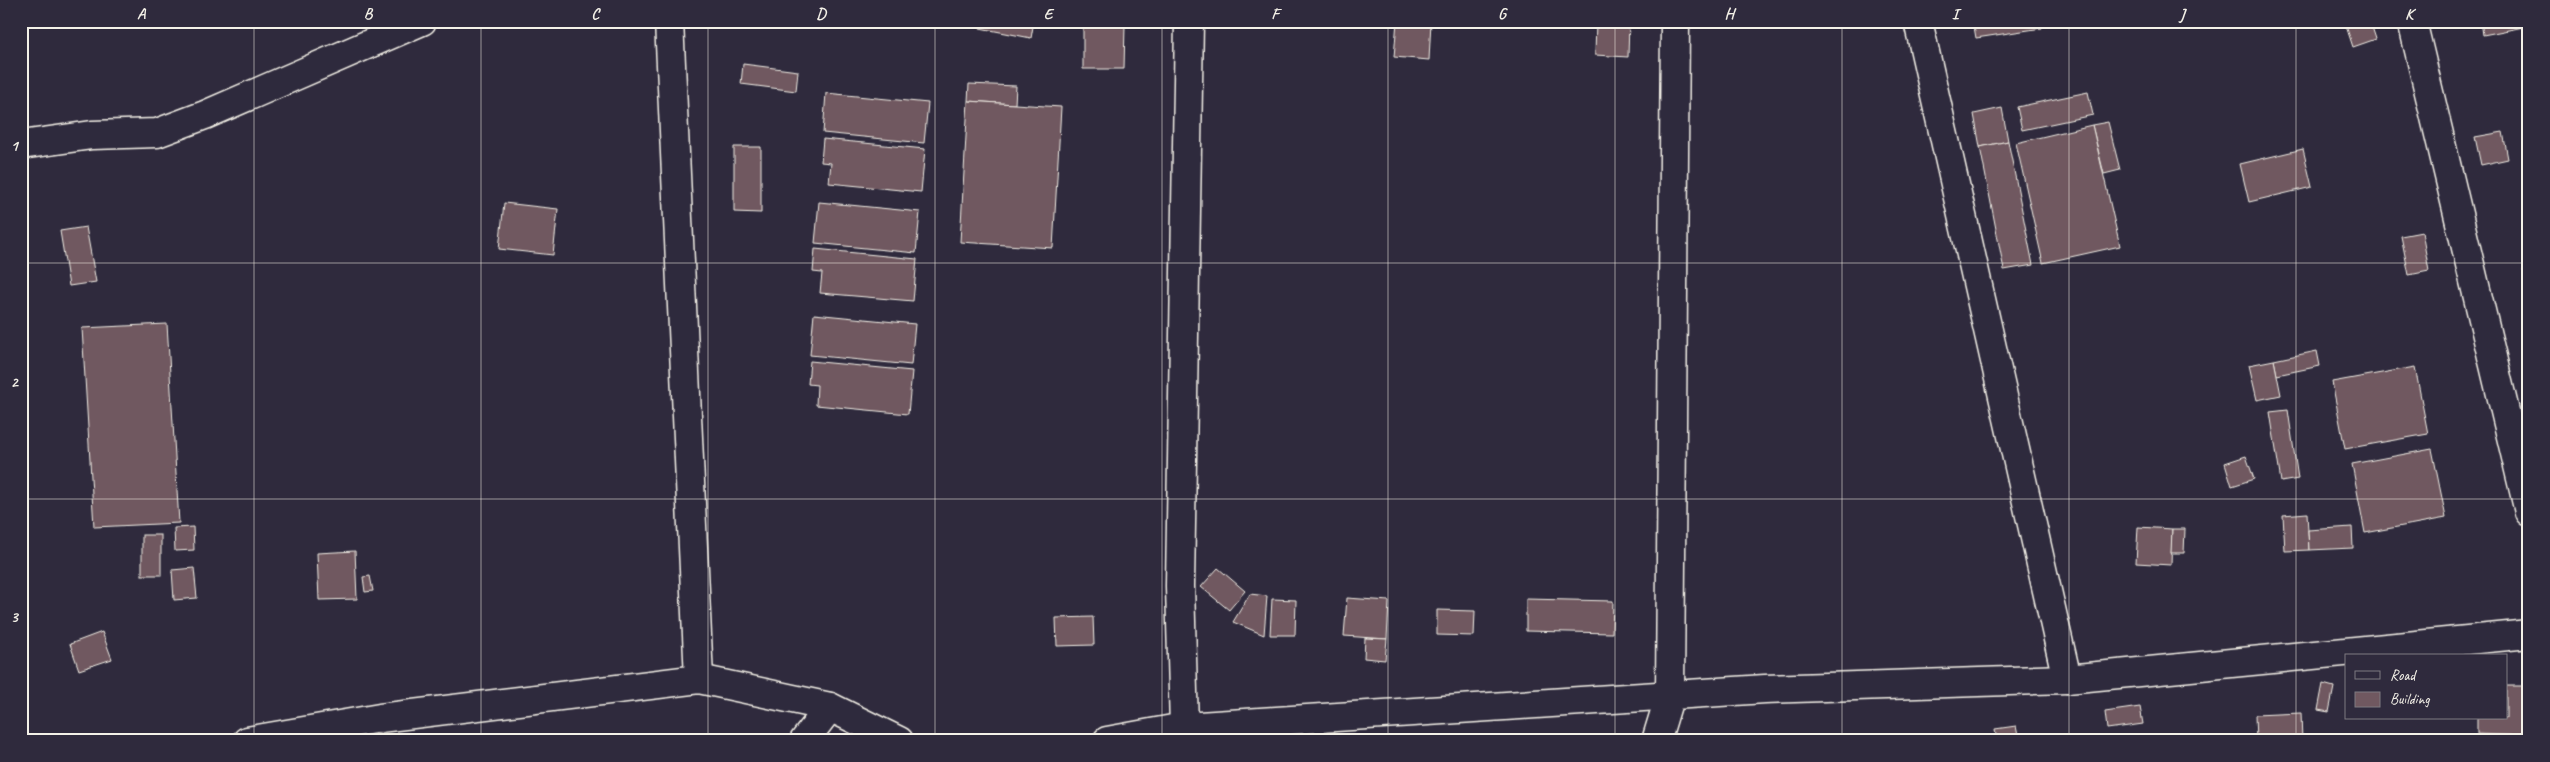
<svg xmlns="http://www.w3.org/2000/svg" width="2550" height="762" viewBox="0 0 2550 762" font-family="Caveat,sans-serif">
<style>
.building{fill:#705860;stroke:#f4f1e8}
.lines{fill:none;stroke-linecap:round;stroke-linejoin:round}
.minor-casing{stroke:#f4f1e8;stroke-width:31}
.minor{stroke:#2f2a3d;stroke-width:28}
.grid{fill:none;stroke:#f4f1e8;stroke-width:1;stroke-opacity:0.55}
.neatline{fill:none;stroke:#f4f1e8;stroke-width:2}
.grid-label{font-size:16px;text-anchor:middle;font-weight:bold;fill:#f4f1e8}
</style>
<rect width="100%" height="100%" fill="#2f2a3d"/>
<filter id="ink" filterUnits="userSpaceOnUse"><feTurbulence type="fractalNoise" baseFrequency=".02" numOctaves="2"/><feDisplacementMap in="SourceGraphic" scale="10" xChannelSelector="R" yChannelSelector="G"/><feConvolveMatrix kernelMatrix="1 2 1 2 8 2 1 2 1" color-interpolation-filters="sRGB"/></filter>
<g filter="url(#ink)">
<g class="building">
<polygon points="982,21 1034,21 1031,38 980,28"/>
<polygon points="1397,21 1431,21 1429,60 1394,57"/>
<polygon points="1596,21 1629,21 1628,57 1595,55"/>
<polygon points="1973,21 2041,21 2042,28 1976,38"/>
<polygon points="2351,21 2370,21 2376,39 2353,47 2345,23"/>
<polygon points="2481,21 2529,21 2529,26 2483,35"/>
<polygon points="1083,24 1125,25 1124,69 1083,69"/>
<polygon points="743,64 798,71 796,91 741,84"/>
<polygon points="969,84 1016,86 1015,104 968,101"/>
<polygon points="2088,92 2093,115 2022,130 2017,107"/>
<polygon points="826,93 928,103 924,143 823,133"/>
<polygon points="968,101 1061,107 1053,248 960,242"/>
<polygon points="2002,108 2008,141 1980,147 1974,114"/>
<polygon points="2108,122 2120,170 2104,174 2092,125"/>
<polygon points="2092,125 2120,246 2043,263 2016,143"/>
<polygon points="2503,132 2508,159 2481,165 2475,137"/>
<polygon points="823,139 925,149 921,192 829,183 831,163 821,162"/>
<polygon points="2008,141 2033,265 2004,270 1980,147"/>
<polygon points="734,147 761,147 761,213 734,212"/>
<polygon points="2303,149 2312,187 2249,202 2240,164"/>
<polygon points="819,202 920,212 916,253 815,243"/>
<polygon points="504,203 558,209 553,255 499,249"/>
<polygon points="86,227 96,282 69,286 60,231"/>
<polygon points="2422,232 2429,271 2409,275 2401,236"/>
<polygon points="815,249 917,259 913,301 820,293 822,273 813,272"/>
<polygon points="2529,269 2529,299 2523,270"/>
<polygon points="814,314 915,324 911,365 810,355"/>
<polygon points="167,324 179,523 94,527 82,328"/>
<polygon points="2317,351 2320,366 2277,375 2274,360"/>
<polygon points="2274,360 2281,395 2257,400 2249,365"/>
<polygon points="810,361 912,371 908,414 816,405 817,385 808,384"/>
<polygon points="2415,367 2428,434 2345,449 2332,382"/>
<polygon points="2288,410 2298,479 2281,482 2270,412"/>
<polygon points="2432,449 2446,518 2365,533 2352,464"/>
<polygon points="2246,456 2254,479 2232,486 2225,463"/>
<polygon points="2307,513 2309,550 2285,551 2283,515"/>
<polygon points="193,527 194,550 175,551 174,528"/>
<polygon points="2138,527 2172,529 2171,565 2136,563"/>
<polygon points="2352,527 2353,548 2309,550 2308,530"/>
<polygon points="2172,529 2185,529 2184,553 2171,553"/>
<rect x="142" y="535" width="19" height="40"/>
<polygon points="355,551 357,599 319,600 317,553"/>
<polygon points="194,568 197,598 174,600 172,570"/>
<polygon points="1218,568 1245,591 1229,610 1201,587"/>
<polygon points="370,576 373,591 365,592 363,577"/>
<polygon points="1250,594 1267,596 1264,635 1233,622"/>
<polygon points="1347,598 1389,601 1387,639 1344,636"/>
<polygon points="1272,599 1296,600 1295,635 1270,635"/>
<polygon points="1526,599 1613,601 1612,633 1526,631"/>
<polygon points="1437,610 1475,611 1474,636 1437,635"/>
<polygon points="1093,617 1094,645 1057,646 1056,618"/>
<polygon points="102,632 112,659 79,670 70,644"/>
<polygon points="1365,638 1387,639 1385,660 1364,658"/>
<polygon points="2323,684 2334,687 2329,712 2318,710"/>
<polygon points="2506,686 2529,686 2529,736 2477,734 2477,718 2506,718"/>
<polygon points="2140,707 2143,724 2107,729 2105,712"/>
<polygon points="2301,713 2302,741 2256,741 2255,715"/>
<polygon points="2016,726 2019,741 1997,741 1995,729"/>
</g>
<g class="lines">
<g class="minor-casing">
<g id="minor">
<polyline points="669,21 699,679"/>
<polyline points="1918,21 2067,679"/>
<polyline points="2412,21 2529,512"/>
<polyline points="21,145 92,135 157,133 205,115 422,21"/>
<polyline points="1184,727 1180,586 1189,21"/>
<polyline points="247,741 380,718 699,679 830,707 899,741"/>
<polyline points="804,741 830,707"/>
<polyline points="1107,741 1184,727 1765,689 2067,679 2529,634"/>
<polyline points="1656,741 1670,695 1675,21"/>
</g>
</g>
<use href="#minor" class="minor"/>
</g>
</g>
<path class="grid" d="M254 21V741M481 21V741M708 21V741M935 21V741M1162 21V741M1388 21V741M1615 21V741M1842 21V741M2069 21V741M2296 21V741M21 263H2529M21 499H2529"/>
<rect width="2550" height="762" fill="none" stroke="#2f2a3d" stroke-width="55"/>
<rect x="2345" y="654" width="162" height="65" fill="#2f2a3d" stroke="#7e7a81"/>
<rect x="2355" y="671" width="25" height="8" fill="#2f2a3d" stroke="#7e7a81"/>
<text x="2390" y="680" font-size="15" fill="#f4f1e8">Road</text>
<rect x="2355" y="692" width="25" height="15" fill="#705860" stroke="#7e7a81"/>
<text x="2390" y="704" font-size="15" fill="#f4f1e8">Building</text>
<rect x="28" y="28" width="2494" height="706" class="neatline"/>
<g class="grid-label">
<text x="141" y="19">A</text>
<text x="368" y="19">B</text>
<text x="595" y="19">C</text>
<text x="821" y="19">D</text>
<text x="1048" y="19">E</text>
<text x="1275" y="19">F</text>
<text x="1502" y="19">G</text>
<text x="1729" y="19">H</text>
<text x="1955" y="19">I</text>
<text x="2182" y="19">J</text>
<text x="2409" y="19">K</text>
<text x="14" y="151">1</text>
<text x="14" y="387">2</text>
<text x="14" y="622">3</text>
</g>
</svg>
